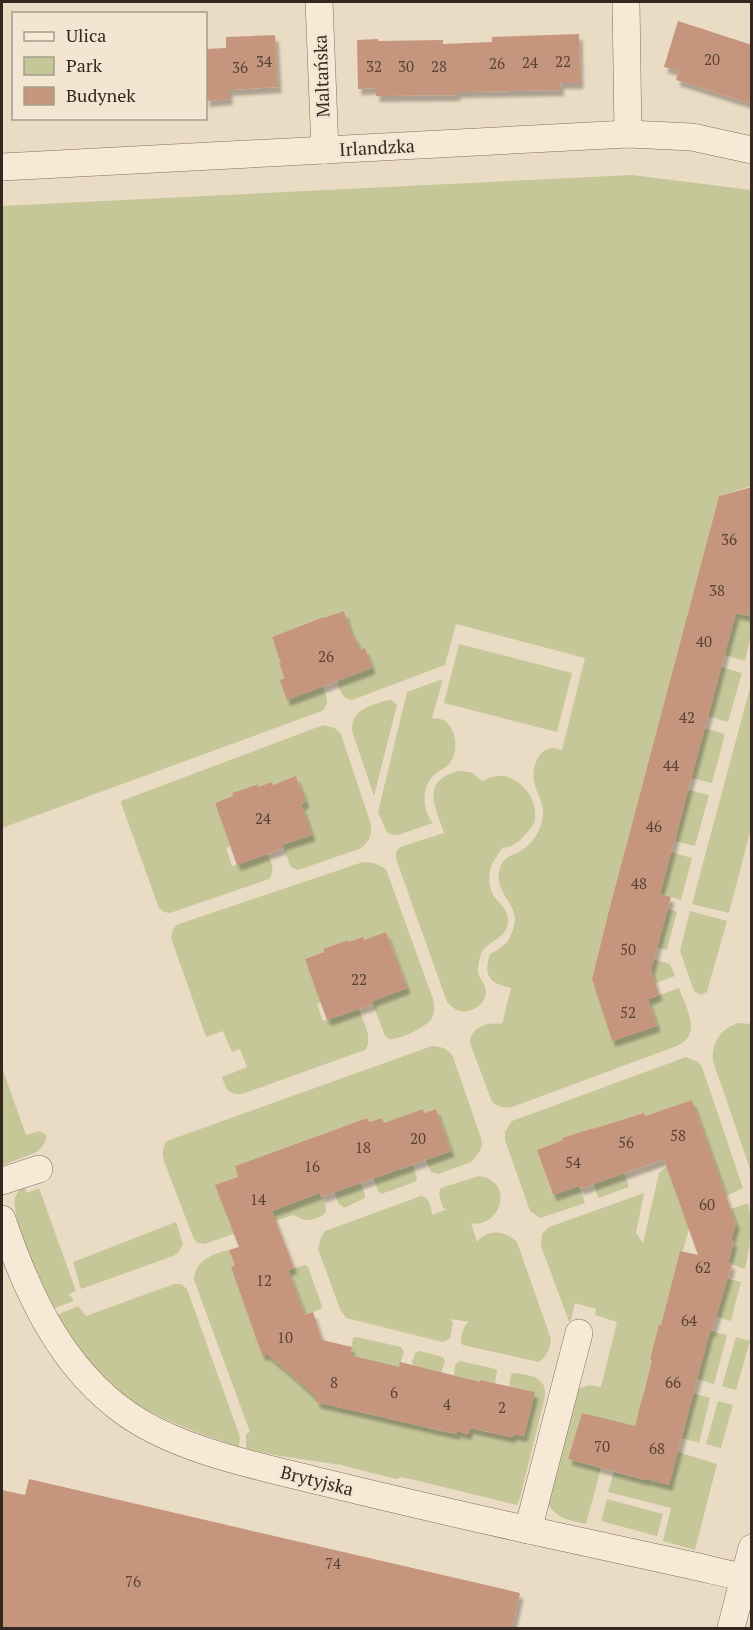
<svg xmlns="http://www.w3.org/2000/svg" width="753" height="1630" viewBox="0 0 753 1630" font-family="'PT Serif',serif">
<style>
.green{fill:#c6c799}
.building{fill:#c5957d;filter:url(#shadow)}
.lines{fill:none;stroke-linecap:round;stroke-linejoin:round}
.minor-casing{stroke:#836d5c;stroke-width:28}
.minor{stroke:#f6ead7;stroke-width:27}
.labels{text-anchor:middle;stroke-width:5;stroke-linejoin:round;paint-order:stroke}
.number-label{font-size:15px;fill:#594236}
.street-label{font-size:18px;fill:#35271f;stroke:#f2e6d3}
</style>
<defs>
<filter id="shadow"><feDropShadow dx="3.5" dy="6" stdDeviation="1.5" flood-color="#0004"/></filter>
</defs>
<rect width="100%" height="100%" fill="#eadbc4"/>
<g class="green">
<path d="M632 175 751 190V486L719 496 608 914 592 979 612 1041 657 1026 648 999 679 988C686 1008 703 1034 677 1046L512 1107C504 1108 499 1108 492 1102L470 1043C470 1027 488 1022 502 1024L511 988C489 983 483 977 490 954 495 951 501 948 505 944 509 941 510 936 512 932 524 905 494 896 499 872 503 853 514 857 525 848 535 840 541 829 543 816 544 804 538 796 535 785 530 773 536 749 553 748 556 748 559 750 562 750L585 658 456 624 445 665 352 700C342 699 340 690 337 681L365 649 360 650 354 635 349 637V627L344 611 323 618 322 617 272 637 278 653 284 661 280 663 323 687C326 696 331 704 322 711L2 828V206Z"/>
<polygon points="736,613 751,617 751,635 745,661 724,655"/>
<polygon points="459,644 572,673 557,732 444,703"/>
<polygon points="721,667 742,673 728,722 708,716"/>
<path d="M443 679 432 718C436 719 441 718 445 721 457 730 459 753 449 764 445 769 438 771 434 775 421 788 422 810 433 823L398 835 389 834 386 830 378 812 407 692Z"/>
<polygon points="751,684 751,828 729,913 692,904"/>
<path d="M388 700H392L397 705 374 796 352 731C352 708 370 706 388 700Z"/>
<path d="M323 725 335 728 341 734 371 824C372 836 369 843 359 849L298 870 291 867 282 845 311 834 301 804 305 802 297 777 273 785 272 782 258 787 257 784 232 793 233 796 215 803 230 846 226 848 232 866 268 854C271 863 276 871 269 879L170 913 164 912 159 908 121 803V801Z"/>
<polygon points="704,728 725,734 712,783 691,778"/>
<path d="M459 771 471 772 482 781C489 778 496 775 504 776 524 780 540 803 534 823 532 828 526 833 522 838 517 844 510 847 502 848 499 854 495 858 492 864 488 875 488 890 496 899 503 907 509 911 508 923 505 941 487 940 481 954 479 959 478 966 478 972 479 977 482 980 484 984 490 998 480 1009 467 1011 459 1013 453 1008 447 1002L396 859V852L400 847 444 833C435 806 420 781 459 771Z"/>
<polygon points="688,790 709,795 695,846 675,841"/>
<polygon points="671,852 692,858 681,900 660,894"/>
<path d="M363 862 374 863 386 869 433 999C434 1006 435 1012 432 1018 428 1026 398 1041 389 1039 388 1038 387 1037 385 1036L372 1001 407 988 401 970 396 972 392 959 396 957 386 932 364 940 349 942 348 940 324 949V952L305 959 321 1002 317 1004 323 1021 359 1009C363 1022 374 1039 365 1050L242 1094C228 1095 226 1089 222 1077L247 1067 240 1049 232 1052 223 1031 206 1037 171 938 173 930 176 925Z"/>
<polygon points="657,906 677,912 667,950 646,944"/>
<polygon points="690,911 727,921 708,988 707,992 700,995 694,991 680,951"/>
<polygon points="643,956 670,964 675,976 644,987"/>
<path d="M738 1023 751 1024V1172L713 1061C711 1042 721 1029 738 1023Z"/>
<path d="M432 1046C442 1047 448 1048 453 1057L481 1138 482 1145 480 1151 471 1162 438 1174 431 1172 426 1160 451 1151 436 1109 424 1113 422 1109 394 1120 385 1127 381 1118 369 1122 367 1118 235 1166 238 1177 216 1186 231 1228 245 1230 204 1244 197 1243 193 1237 164 1161C162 1153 162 1148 167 1141Z"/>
<polygon points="686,1057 698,1062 702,1067 743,1188 726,1196 692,1100 645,1116 644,1114 593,1129 592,1128 563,1138 563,1140 537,1150 552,1195 579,1186 585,1203 540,1218 530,1211 505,1140 505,1132 512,1121"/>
<path d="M2 1068 26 1135 40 1131 46 1135C47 1142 42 1147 37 1152L3 1165 2 1164Z"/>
<polygon points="397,1160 400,1170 413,1165 417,1179 415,1182 381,1194 378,1191 371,1170"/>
<path d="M667 1166 689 1229 683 1251H680L661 1325 659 1324 650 1359 652 1360 644 1389 638 1427 582 1414 568 1459 601 1468 586 1524C571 1521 557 1519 548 1504L578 1389 589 1385 601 1387 617 1322 595 1315 596 1309 575 1303 570 1324 541 1246 542 1234 549 1227 644 1193 636 1233 643 1243 659 1173Z"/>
<polygon points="623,1170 629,1187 598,1198 593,1181"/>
<polygon points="358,1175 365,1195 365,1198 344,1208 338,1203 332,1184"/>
<path d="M479 1176C516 1181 500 1229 471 1223L477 1242C488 1228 506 1231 517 1242L551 1339C550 1350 547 1355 539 1362L463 1345 461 1342C461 1335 463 1326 469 1322L451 1319 453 1323 450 1338 446 1341 442 1342 346 1318 340 1309 318 1249 321 1237 325 1231 421 1196C430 1198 431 1206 432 1215L447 1209 443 1208C441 1201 437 1194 441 1188Z"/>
<path d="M24 1186 27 1193 39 1188 76 1291 69 1294 74 1301 55 1308C44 1290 10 1217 15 1198 17 1193 20 1189 24 1186Z"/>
<path d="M318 1189C320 1194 325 1202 326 1208 327 1216 314 1220 307 1220 302 1220 297 1216 293 1215L276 1221 272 1211Z"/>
<path d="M748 1203C753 1224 750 1248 745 1269L728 1263 734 1241 731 1240 736 1224 731 1209Z"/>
<polygon points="176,1222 183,1244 178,1253 173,1256 81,1289 73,1262"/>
<path d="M229 1250 235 1265 231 1267 262 1355 272 1352 275 1361 309 1390 317 1392 316 1402 403 1422 426 1424V1428L455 1434 457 1431 468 1434 471 1424 482 1431 511 1437 513 1434 524 1436 534 1392 509 1386 511 1375 513 1373C529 1375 547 1376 545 1396L520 1498 517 1505 402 1477 396 1479 341 1465 280 1456 246 1449V1434L250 1432 194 1280C194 1261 214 1253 229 1250Z"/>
<polygon points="305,1265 308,1267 322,1306 321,1309 305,1315 288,1270"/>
<polygon points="724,1278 741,1282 731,1321 714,1316"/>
<path d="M174 1284H181L187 1289 240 1437 239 1447C197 1433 144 1414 110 1385 88 1365 72 1339 57 1315L78 1306 86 1316Z"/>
<polygon points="710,1331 727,1335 714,1384 697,1379"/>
<polygon points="357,1337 401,1347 404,1352 398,1370 373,1361 350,1355 353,1338"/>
<polygon points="736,1337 750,1341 736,1390 722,1386"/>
<polygon points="420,1351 443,1357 445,1361 439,1380 414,1366 412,1363 415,1353"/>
<polygon points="460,1361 496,1369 497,1371 495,1383 480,1380 478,1389 453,1383 455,1365"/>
<polygon points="693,1393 710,1398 699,1443 682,1438"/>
<polygon points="718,1401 733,1405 721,1448 706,1444"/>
<polygon points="678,1452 717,1464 695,1550 663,1541 671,1508 608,1492 614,1472 645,1480"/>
<polygon points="607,1499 663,1514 657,1536 601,1521"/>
</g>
<g class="building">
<polygon points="678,21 752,45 752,104 676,80 679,71 664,67"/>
<polygon points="579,34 580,83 560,83 561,90 457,92 457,95 376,96 376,88 358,89 357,40 378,39 378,41 443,40 443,44 492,42 492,37"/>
<polygon points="275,35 278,87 229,90 229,99 206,101 206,49 226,48 226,37"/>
<polygon points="752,487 752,602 747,616 736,613 660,894 671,897 651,970 659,995 648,999 657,1026 612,1041 592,979 608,914 719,496"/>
<polygon points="344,611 352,636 354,635 360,650 365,648 372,668 287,700 280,680 285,678 279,663 281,663 272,637 323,617 323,618"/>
<polygon points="296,776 306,802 301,804 312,835 282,845 283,848 237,865 215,803 233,796 232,793 258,784 258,787 272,782 273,785"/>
<polygon points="386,932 407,988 372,1001 373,1004 327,1020 305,959 324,952 323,949 348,940 349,942 363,937 364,940"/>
<polygon points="692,1100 736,1224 731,1240 734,1241 728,1263 732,1264 712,1331 710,1331 669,1485 646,1479 646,1480 568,1459 582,1413 635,1426 652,1360 650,1359 659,1324 661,1325 680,1251 698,1255 664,1159 580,1189 579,1186 553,1195 537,1150 563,1140 562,1138 593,1128 593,1129 644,1113 645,1116"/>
<polygon points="423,1109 424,1113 436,1109 451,1151 321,1197 320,1193 272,1211 294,1268 288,1270 305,1315 313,1312 322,1340 352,1347 350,1355 399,1367 400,1362 480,1382 480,1380 535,1392 524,1436 513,1434 512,1437 470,1428 468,1434 457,1431 456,1434 316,1402 316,1397 292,1375 267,1354 262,1355 231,1267 235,1265 229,1250 239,1247 215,1185 238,1177 235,1166 367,1118 369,1122 382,1118 384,1123"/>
<polygon points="29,1479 520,1593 512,1629 2,1629 2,1490 25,1495"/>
</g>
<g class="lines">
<g class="minor-casing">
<g id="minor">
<polyline points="319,2 325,150"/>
<polyline points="626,2 628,134"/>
<polyline points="2,167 628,134 692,137 752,150"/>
<polyline points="2,1181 39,1169"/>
<path d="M2 1219C27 1293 61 1368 127 1414 179 1450 253 1465 314 1480 396 1500 478 1519 561 1537 605 1547 650 1556 694 1566 713 1570 732 1576 752 1578"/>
<polyline points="528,1530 579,1333"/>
<polyline points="731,1628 752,1548"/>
</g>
</g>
<use href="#minor" class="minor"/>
</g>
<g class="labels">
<g class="number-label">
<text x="712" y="65">20</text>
<text x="264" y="67">34</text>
<text x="563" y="67">22</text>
<text x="530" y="68">24</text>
<text x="497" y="69">26</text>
<text x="374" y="72">32</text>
<text x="406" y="72">30</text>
<text x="439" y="72">28</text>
<text x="240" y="73">36</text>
<text x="729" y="545">36</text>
<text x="717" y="596">38</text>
<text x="704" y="647">40</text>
<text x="326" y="662">26</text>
<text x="687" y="723">42</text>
<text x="671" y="771">44</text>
<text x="263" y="824">24</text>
<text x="654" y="832">46</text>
<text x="639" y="889">48</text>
<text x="628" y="955">50</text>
<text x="359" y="985">22</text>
<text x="628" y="1018">52</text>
<text x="678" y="1141">58</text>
<text x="418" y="1144">20</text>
<text x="626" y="1148">56</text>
<text x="363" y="1153">18</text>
<text x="573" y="1168">54</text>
<text x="312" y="1172">16</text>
<text x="258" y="1205">14</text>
<text x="707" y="1210">60</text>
<text x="703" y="1273">62</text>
<text x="264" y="1286">12</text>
<text x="689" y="1326">64</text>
<text x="285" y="1343">10</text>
<text x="334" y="1388">8</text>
<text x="673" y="1388">66</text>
<text x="394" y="1398">6</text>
<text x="447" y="1410">4</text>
<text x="502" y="1413">2</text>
<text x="602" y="1452">70</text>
<text x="657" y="1454">68</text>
<text x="333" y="1569">74</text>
<text x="133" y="1587">76</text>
</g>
<g class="street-label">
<text transform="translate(322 76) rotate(-92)" y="6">Maltańska</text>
<text transform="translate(377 148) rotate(-3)" y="6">Irlandzka</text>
<text transform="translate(317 1481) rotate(14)" y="6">Brytyjska</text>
</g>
</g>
<rect width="753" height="1630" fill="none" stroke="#35271f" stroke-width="6"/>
<rect x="12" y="12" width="195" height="108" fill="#f2e6d3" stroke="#a69a8b" stroke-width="1.5"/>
<rect x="24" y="32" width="30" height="9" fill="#f6ead7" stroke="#a69a8b" stroke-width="1.5"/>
<text x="66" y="42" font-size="18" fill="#35271f">Ulica</text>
<rect x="24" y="57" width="30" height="18" fill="#c6c799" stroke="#a69a8b" stroke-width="1.5"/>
<text x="66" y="72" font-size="18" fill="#35271f">Park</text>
<rect x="24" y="87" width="30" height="18" fill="#c5957d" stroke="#a69a8b" stroke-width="1.5"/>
<text x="66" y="102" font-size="18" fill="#35271f">Budynek</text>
</svg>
